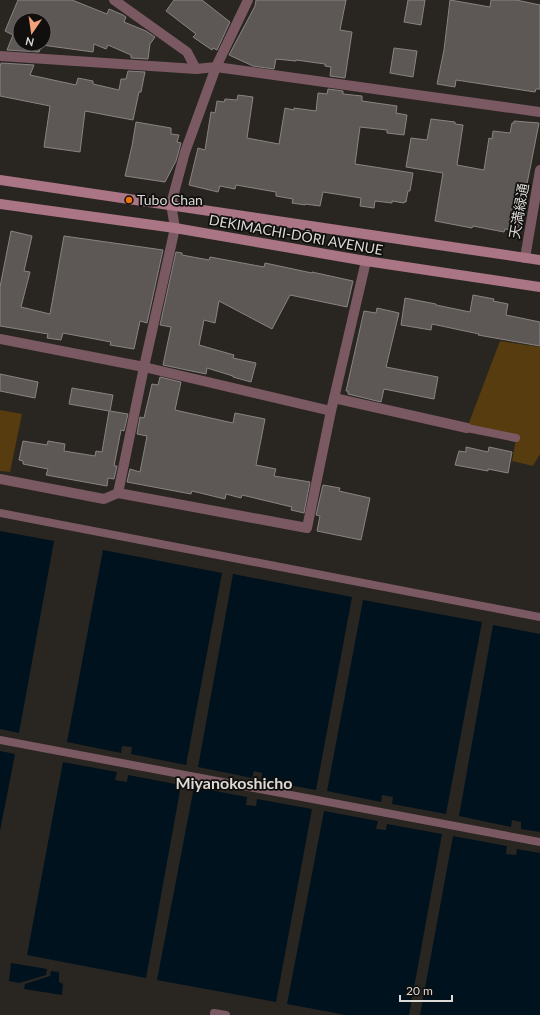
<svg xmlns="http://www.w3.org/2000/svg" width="540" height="1015" viewBox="0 0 540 1015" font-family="Lato,'Noto Sans JP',sans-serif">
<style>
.green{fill:#563c0e}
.water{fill:#00121d}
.building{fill:#5d5856;stroke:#898381;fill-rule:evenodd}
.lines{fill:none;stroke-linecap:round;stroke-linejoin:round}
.lane{stroke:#7b5962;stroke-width:8}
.street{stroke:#7b5962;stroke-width:10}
.secondary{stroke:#aa7584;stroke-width:10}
.food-dot{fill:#e8710a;stroke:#100f0d;stroke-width:1.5}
.labels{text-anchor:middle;stroke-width:3.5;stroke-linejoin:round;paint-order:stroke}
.poi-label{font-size:14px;fill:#dcdad7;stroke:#100f0d;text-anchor:start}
.street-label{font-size:14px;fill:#dcdad7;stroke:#100f0d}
.quarter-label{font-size:16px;font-weight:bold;fill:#dcdad7;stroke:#100f0d}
</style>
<rect width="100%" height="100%" fill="#292622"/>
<g class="green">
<polygon points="500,341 540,347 540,454 533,466 512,461 516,439 467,428"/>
<polygon points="0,410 22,414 10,472 0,471"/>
</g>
<g class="water">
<polygon points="0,531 54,541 19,733 0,729"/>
<polygon points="103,550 222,573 186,765 131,754 132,747 122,746 121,753 67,742"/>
<polygon points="233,574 352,597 316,790 261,780 262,773 254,771 252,778 198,767"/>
<polygon points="363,600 482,622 446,814 392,804 393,797 382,795 381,802 327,791"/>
<polygon points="493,625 540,634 540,832 521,829 521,822 512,820 511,827 459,816"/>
<polygon points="0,751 15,754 0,831"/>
<polygon points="63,762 117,772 115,780 127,782 128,775 181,785 146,978 27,955"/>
<polygon points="194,787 247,797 246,805 256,806 257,799 312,809 276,1002 157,980"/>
<polygon points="324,811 378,821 376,829 386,830 387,824 442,834 409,1015 346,1015 287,1004"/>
<polygon points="453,836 507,846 506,854 516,855 517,849 540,853 540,1015 420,1015"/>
<polygon points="11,963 47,969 46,975 19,983 9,981"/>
<polygon points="51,971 59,972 59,982 63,984 62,995 24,989 25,984 50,976"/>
</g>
<g class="building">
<path d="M18 0H72L107 14 109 9 123 15 126 17 124 22 146 31 155 37 150 44 148 59 131 58V55L108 45 106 49 94 44 93 52 42 45 39 52 7 50 13 35 5 31ZM20 20H44V44H20Z"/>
<polygon points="174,0 202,0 230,22 217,50 213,48 212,50 193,37 196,34 166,11"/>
<polygon points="256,0 346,0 340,30 352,32 345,78 330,76 331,67 325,66 325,64 296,60 296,61 276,59 274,69 253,66 229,55 255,6"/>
<polygon points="408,0 425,0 421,25 404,22"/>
<polygon points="450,0 490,7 491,0 516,0 540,5 540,89 536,89 535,92 456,80 455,87 437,84 444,50"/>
<polygon points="394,48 417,51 413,77 390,73"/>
<polygon points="1,63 34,65 30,75 76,85 78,78 93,81 93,84 119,90 121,79 126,79 128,71 145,72 141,92 139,92 133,120 85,111 80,152 44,147 50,106 0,96 0,66"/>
<polygon points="328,89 343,91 343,94 362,96 362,101 397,106 396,113 407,115 404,135 387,133 387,130 360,127 355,164 413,173 410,191 408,191 406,202 404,202 404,203 392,201 392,203 375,201 374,208 360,206 361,198 323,192 320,206 305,204 305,205 292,203 293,199 276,196 276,192 236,185 235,189 220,186 218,192 189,185 198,148 205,150 211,112 215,113 217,101 224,102 225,99 237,100 238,95 253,97 247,138 279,144 285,108 294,110 294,108 316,111 318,93 327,94"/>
<polygon points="431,119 455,122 455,124 463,125 457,165 484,170 489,138 492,139 493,131 510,133 512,123 514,123 514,121 539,123 526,189 527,189 520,231 505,229 504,232 473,226 472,228 435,221 443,173 406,167 411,138 427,140"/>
<polygon points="136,122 171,128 171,134 179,135 177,142 181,143 176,161 165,182 125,176 132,146"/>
<polygon points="11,231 32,236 24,271 30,272 21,307 50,314 64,236 163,250 147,323 140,321 134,349 110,345 111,342 63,333 61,340 47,338 48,334 0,326 0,287"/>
<polygon points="176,252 182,253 182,255 209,260 210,257 264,267 265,263 312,273 312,272 353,281 347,307 290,295 272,329 219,301 215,323 204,320 199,345 234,355 233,358 256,363 251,382 233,377 233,376 207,368 206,374 163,365 171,327 160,325"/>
<polygon points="473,295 494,299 493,301 508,304 506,315 540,322 540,346 478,335 479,334 432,324 431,330 401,325 405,298 436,304 436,305 470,312"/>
<polygon points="377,308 399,313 386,367 438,377 434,399 384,389 381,402 348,394 348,391 346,391 364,311 376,313"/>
<polygon points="0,374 38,382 35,398 0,391"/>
<polygon points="160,377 181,382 175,410 233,423 235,413 265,419 256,465 276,469 274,476 310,482 304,513 291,510 292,507 242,495 241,498 226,494 225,499 192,491 191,494 127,482 130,469 140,472 147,436 137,434 140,417 144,418 152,384 158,385"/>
<polygon points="72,388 113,395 110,411 128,414 124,431 121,430 114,466 117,466 114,479 108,478 107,486 46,475 48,469 23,464 23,461 19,460 23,441 47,445 48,441 65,444 64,451 95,456 96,451 102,452 109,411 69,404"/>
<polygon points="466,447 488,452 489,447 512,452 508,473 488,469 488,471 455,465 459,451 466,452"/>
<polygon points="323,485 340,488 339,491 370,498 361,540 317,531 320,516 316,515"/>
</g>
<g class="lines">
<g class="lane">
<polyline points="467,428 516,438"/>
<polyline points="0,513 540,617"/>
<polyline points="0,740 540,842"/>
<polyline points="214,1015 214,1013 226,1015"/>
</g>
<g class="street">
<polyline points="114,0 187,52 196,69"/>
<polyline points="0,56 196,69 216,67 540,112"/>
<polyline points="525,258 540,170"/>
<polyline points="0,339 144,367 331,411"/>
<polyline points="334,398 467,428"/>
<polyline points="0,479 104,499 118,493 307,528 331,411 366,261"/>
<polyline points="118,493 144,367 175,228 171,204 185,152 216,67 248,0"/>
</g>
<g class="secondary">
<polyline points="0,180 540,260"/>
<polyline points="0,204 175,228 366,261 540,287"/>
</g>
</g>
<circle class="food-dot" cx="129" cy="200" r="4"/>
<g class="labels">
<g class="poi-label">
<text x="137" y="205">Tubo Chan</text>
</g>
<g class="street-label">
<text transform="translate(519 211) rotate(-80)" y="5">天満緑通</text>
<text transform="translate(296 235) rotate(10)" y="5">DEKIMACHI-DŌRI AVENUE</text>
</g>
<g class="quarter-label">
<text x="234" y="789">Miyanokoshicho</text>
</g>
</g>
<g transform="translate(32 32) rotate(193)"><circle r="19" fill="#100f0d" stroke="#62605e"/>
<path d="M0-3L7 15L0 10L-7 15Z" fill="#f1a27b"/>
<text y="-6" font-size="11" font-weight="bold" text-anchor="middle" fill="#dcdad7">N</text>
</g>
<path d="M400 995v6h52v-6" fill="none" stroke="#dcdad7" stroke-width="2"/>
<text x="406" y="995" font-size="12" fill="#dcdad7" stroke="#100f0d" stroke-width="3" paint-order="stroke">20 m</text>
</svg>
